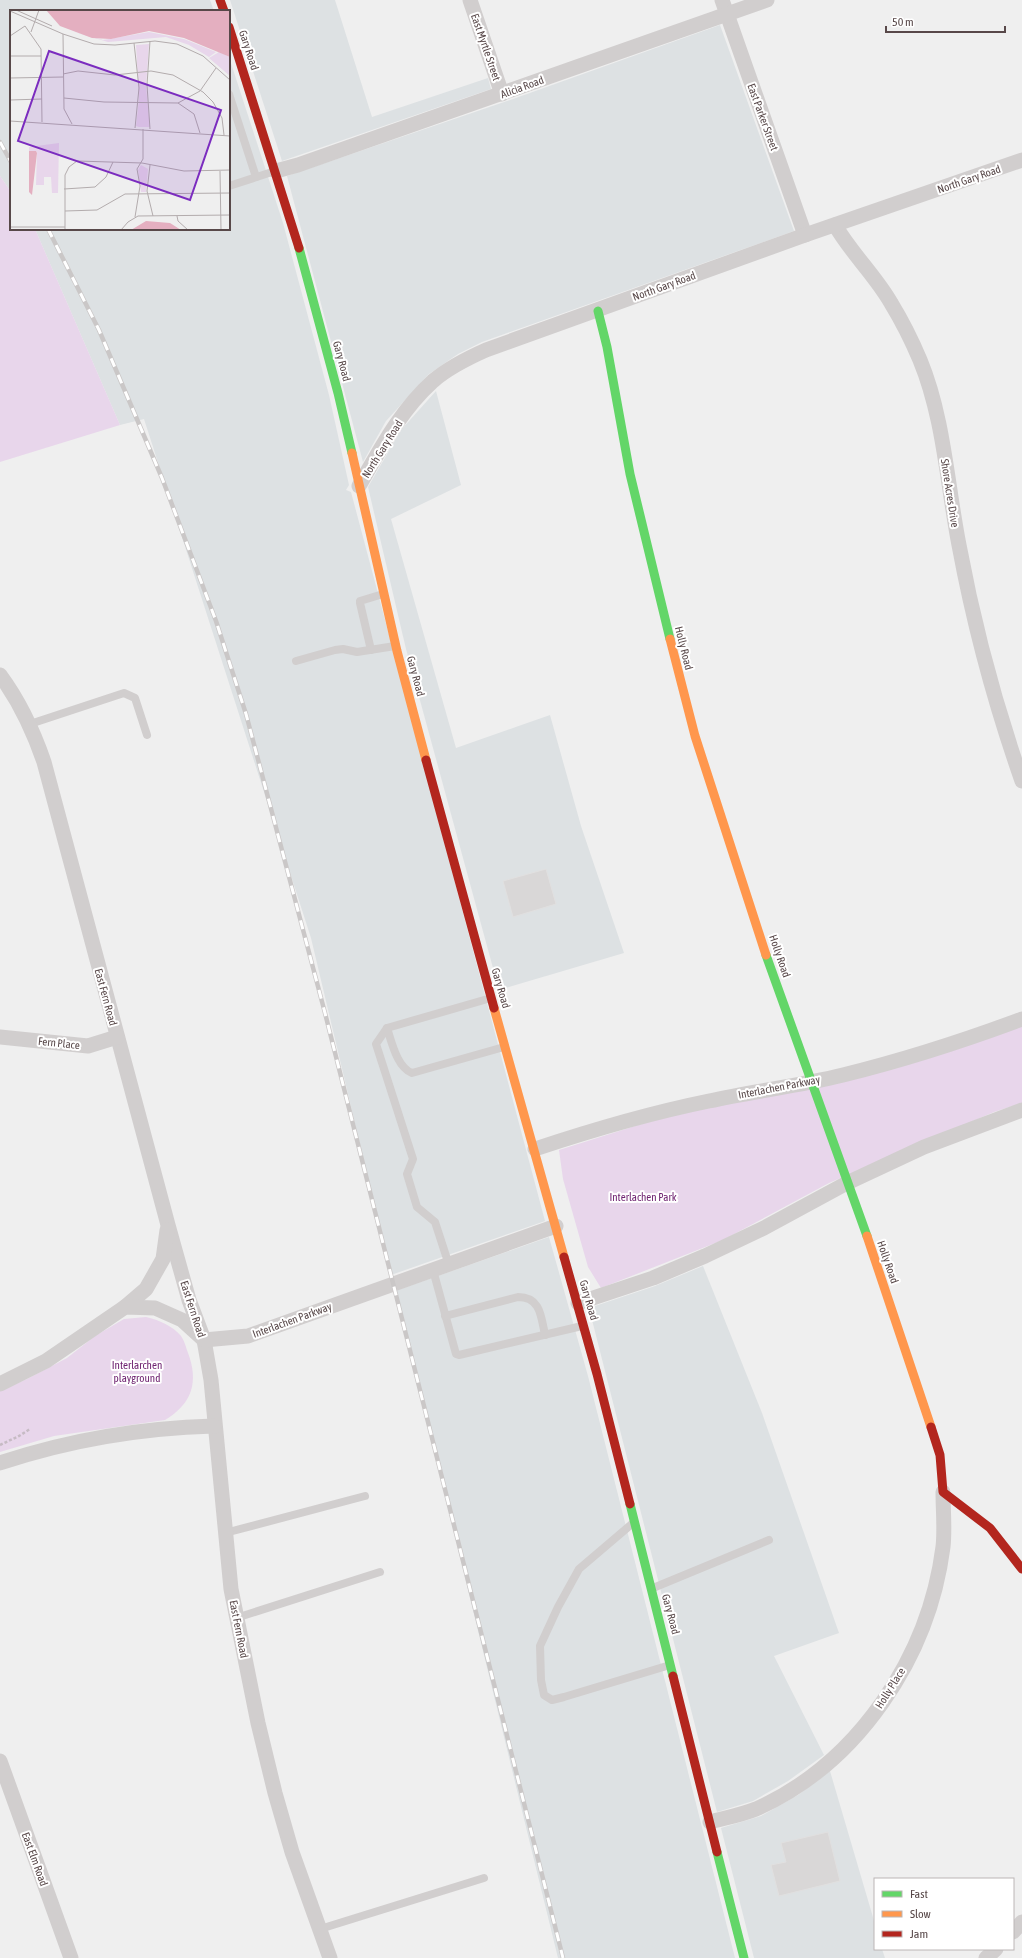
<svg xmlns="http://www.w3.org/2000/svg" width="1022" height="1958" viewBox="0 0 1022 1958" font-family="'Asap Condensed',sans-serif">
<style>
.commercial{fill:#dde1e3}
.green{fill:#e8d6eb}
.building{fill:#d9d7d7;stroke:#e1e0e0}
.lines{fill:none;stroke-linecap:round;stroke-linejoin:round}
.path{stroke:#c6bbc4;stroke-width:2.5;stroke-dasharray:3 2;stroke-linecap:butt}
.lane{stroke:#d1cece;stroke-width:8}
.street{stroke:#d1cece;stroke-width:15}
.fast{stroke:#63d668;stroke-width:9}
.slow{stroke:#ff974d;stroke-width:9}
.jam{stroke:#b3261e;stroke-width:9}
.rail-casing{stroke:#cac7c7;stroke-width:4.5}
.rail{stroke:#fff;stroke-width:3;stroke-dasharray:9;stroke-linecap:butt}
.labels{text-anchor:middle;stroke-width:4;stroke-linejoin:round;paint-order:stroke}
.street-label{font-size:11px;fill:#584849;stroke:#fff}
.park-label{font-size:11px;fill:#6e2270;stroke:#fff}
.inset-road{fill:none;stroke:#b3acad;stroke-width:1}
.view{fill:#7b2cbf;fill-opacity:0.15;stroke:#7b2cbf;stroke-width:2}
.inset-edge{fill:none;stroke:#584849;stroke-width:2}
</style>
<rect width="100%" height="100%" fill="#efefef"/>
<g class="commercial">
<polygon points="0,0 210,0 214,11 11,11 11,192 0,176"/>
<polygon points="230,0 335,0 372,117 488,78 491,89 282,161"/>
<polygon points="720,25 794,231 482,342 458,354 429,374 386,421 363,462 287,176 513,99"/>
<polygon points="229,57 283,223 329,395 349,485 346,490 351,492 545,1221 391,1275 311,938 144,419 120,425 35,229 229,229"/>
<polygon points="436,391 461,485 391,519 456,748 550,715 581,826 624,953 499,990 406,649 368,487 401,430"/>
<polygon points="549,1237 588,1376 735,1958 558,1958 395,1291"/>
<polygon points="703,1266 762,1413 839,1633 774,1656 824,1755 788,1781 753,1801 717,1812 589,1308 655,1286"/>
<polygon points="830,1771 875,1924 875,1949 882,1949 885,1958 754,1958 721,1828 761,1816 798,1795"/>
</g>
<g class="green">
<polygon points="0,176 11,192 11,229 35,229 120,425 0,462"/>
<polygon points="1022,1024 1022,1103 994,1112 829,1183 723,1240 601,1288 588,1267 563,1179 559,1150 667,1116"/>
<path d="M146 1317C159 1320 173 1326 181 1336 184 1340 186 1347 188 1353 199 1382 192 1404 165 1420L54 1436 0 1452V1391L27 1379 67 1358 95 1336 124 1319Z"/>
</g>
<g class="building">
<polygon points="546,869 556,904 513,917 503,881"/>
<polygon points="828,1832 840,1881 779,1896 771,1865 786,1862 781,1843"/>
</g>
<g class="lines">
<polyline class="path" points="0,1445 19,1436 30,1429"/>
<g class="lane">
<polyline points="229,94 256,177"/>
<polyline points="229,186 275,171"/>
<polyline points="371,650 360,603 360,601 383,594"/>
<polyline points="296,661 335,650 343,649 357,652 395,646"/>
<polyline points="30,724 124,693 135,698 147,735"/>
<path d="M387 1028C392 1043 397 1067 412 1073L504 1047"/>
<polyline points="449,1265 435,1222 417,1207 407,1174 413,1159 376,1044 387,1028 491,998"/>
<polyline points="433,1270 456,1354 459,1355 582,1326"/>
<path d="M445 1316 518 1297C541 1297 541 1317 545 1335"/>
<polyline points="633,1523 579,1569 558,1607 540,1646 541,1680 544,1695 552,1700 564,1697 670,1665"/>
<polyline points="225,1533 365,1496"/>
<polyline points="653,1588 769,1540"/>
<polyline points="236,1618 380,1572"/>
<polyline points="320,1929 484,1878"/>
</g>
<g class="street">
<polyline points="470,0 502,94"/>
<polyline points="722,0 805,235"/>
<polyline points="276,171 298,165 767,0"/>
<path d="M835 225C851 253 875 275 891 303 902 321 912 341 920 360 944 418 947 484 959 545 974 626 995 704 1022 781"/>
<path d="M359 486C381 448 400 411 433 381 448 368 468 358 486 350L805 235 1022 160"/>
<path d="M0 675C20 702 33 730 44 762L168 1225 189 1300 204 1340 211 1380 231 1589 258 1723 275 1793 292 1852 330 1958"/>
<polyline points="0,1037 88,1046 117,1037"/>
<path d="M535 1149C592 1130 650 1113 709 1101 754 1091 799 1086 843 1075 904 1060 963 1041 1022 1019"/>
<polyline points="578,1303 653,1278 705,1256 764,1228 847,1183 924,1147 1022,1110"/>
<polyline points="125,1307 146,1289 163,1259 167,1230"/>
<polyline points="0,1384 46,1361 125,1307 155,1308 182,1320 204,1340 248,1336 556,1226"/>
<path d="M0 1463C69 1440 142 1428 214 1426"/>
<polyline points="0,1761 71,1958"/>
<path d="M710 1822C725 1818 741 1815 756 1809 859 1763 929 1656 943 1547 945 1529 943 1510 943 1492"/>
<polyline points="1013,1932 1022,1922"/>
<polyline points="986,1958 996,1949"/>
</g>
<g class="fast">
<polyline points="299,248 338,393 352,453"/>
<polyline points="598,311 607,347 630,474 670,639"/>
<polyline points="766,955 867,1236"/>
<polyline points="630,1504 673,1676"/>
<polyline points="717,1852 744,1958"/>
</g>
<g class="slow">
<polyline points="352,453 397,651 426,760"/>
<polyline points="670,639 695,736 766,955"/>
<polyline points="494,1008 564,1257"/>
<polyline points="867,1236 931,1427"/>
</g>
<g class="jam">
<polyline points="220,0 224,11"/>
<polyline points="229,27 299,248"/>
<polyline points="426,760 494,1008"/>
<polyline points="564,1257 597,1374 630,1504"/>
<polyline points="931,1427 940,1455 943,1492 990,1528 1022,1569"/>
<polyline points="673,1676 717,1852"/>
</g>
<g class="rail-casing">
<g id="rail">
<polyline points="0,142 11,162"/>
<polyline points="48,229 99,330 162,478 216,621 246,714 325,1013 563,1958"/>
</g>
</g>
<use href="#rail" class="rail"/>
</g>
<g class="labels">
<g class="street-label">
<text transform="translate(486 47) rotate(71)" y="4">East Myrtle Street</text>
<text transform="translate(249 50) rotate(72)" y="4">Gary Road</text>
<text transform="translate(522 87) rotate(-20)" y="4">Alicia Road</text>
<text transform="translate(763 117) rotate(70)" y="4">East Parker Street</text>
<text transform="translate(969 179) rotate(-19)" y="4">North Gary Road</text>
<text transform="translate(664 286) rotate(-20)" y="4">North Gary Road</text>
<text transform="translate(342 361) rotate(75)" y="4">Gary Road</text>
<text transform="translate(382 449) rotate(-58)" y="4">North Gary Road</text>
<text transform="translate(950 493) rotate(81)" y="4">Shore Acres Drive</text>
<text transform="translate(684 648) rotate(76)" y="4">Holly Road</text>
<text transform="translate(416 676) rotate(75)" y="4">Gary Road</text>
<text transform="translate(780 956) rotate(71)" y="4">Holly Road</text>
<text transform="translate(501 988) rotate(74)" y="4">Gary Road</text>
<text transform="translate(106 997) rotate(75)" y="4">East Fern Road</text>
<text transform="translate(59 1043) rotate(6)" y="4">Fern Place</text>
<text transform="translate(779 1087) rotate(-11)" y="4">Interlachen Parkway</text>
<text transform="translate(888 1262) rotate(71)" y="4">Holly Road</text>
<text transform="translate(589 1300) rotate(74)" y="4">Gary Road</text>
<text transform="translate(193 1309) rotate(72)" y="4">East Fern Road</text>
<text transform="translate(292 1320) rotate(-20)" y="4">Interlachen Parkway</text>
<text transform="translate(671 1614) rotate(75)" y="4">Gary Road</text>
<text transform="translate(239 1629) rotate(79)" y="4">East Fern Road</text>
<text transform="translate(890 1688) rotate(-58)" y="4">Holly Place</text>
<text transform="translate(35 1859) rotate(70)" y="4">East Elm Road</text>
</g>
<g class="park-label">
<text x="643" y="1201">Interlachen Park</text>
<text x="137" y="1369">Interlarchen<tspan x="137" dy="13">playground</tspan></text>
</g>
</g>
<g transform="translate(10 10)">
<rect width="220" height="220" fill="#efefef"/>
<path d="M58 20 93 30 139 22 174 29 206 42 199 47 179 35 156 27 98 32ZM139 34 136 77 140 117H129L126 116 129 89 126 35ZM209 42 220 47V66L199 48ZM49 133 48 183H42L41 167H34V175H26L27 143 26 141H19V137ZM131 155 138 159 136 182H131L128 160Z" fill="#e8d6eb"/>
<path d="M220 0V47L174 28 139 21 101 29 82 28 50 16 36 0ZM19 141H26L27 143 22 185 19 182ZM136 211 160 213 171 220H121Z" fill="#e4afc0"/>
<path class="inset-road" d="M6 0 42 16M0 1 53 24 84 34 105 35 145 31 167 34 193 46 220 70M21 22 29 0M53 24 54 99 62 114M0 26 15 16 31 39 32 112M140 31 137 75 140 119M124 33 129 78 125 118M0 46H31M53 64 68 61 105 65 141 61 163 65 193 82 203 92 212 108 214 125M0 68 53 67M54 88 94 92 168 93 190 81 206 58M0 90 32 89M168 93 184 104 190 123M0 111 220 126M140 155 137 181 143 206M210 161 211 220M54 179 85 177 96 167 103 152M55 201 87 200 115 184 220 183M167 206 168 211 178 220M125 207 130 176 127 159 133 149V119M0 217H55M55 220V165L59 157 67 151 132 153 174 161 220 160M111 220 118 212 128 206 220 205"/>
<path class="view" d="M39 41 211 100 180 190 8 131Z"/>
<rect width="220" height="220" class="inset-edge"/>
</g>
<rect x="874" y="1878" width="140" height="72" fill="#ffffff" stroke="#bcb6b6"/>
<rect x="882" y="1891" width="20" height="6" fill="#63d668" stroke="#bcb6b6"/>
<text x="910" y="1898" font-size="12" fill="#584849">Fast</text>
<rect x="882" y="1911" width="20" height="6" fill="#ff974d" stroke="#bcb6b6"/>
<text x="910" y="1918" font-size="12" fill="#584849">Slow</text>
<rect x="882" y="1931" width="20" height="6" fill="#b3261e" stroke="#bcb6b6"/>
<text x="910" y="1938" font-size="12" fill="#584849">Jam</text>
<path d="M886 26v6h119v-6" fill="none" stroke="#584849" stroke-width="2"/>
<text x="892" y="26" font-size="12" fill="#584849" stroke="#ffffff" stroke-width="3" paint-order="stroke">50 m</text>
</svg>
